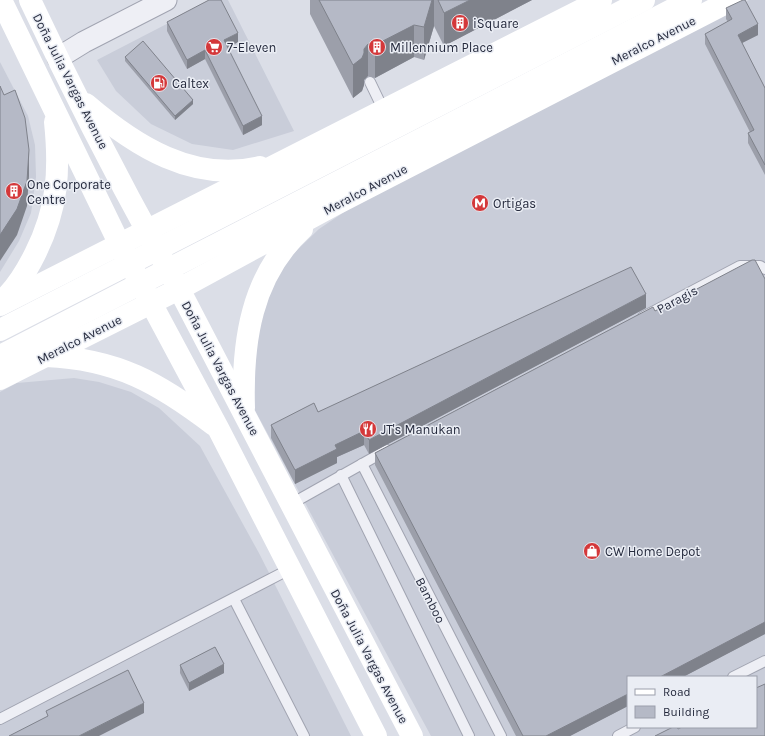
<svg xmlns="http://www.w3.org/2000/svg" width="765" height="736" viewBox="0 0 765 736" font-family="Karla,sans-serif">
<style>
.built{fill:#c9cdd9;fill-rule:evenodd}
.lines{fill:none;stroke-linecap:round;stroke-linejoin:round}
.lane-casing{stroke:#a1a4b1;stroke-width:12}
.street-casing{stroke:#a1a4b1;stroke-width:23}
.lane{stroke:#eeeff5;stroke-width:10}
.street{stroke:#eeeff5;stroke-width:21}
.secondary{stroke:#fff;stroke-width:22}
.secondary-bridge{stroke:#fff;stroke-width:22}
.wall{fill:#9c9faa}
.shaded-wall{fill:#7f828b}
.building{fill:#b5b9c6;stroke:#7f828b}
.labels{text-anchor:middle;stroke-width:3;stroke-linejoin:round;paint-order:stroke}
.poi-label{font-size:13px;fill:#252a3d;stroke:#eaedf4;text-anchor:start}
.street-label{font-size:13px;fill:#252a3d;stroke:#eaedf4}
</style>
<rect width="100%" height="100%" fill="#dbdee7"/>
<g class="built">
<polygon points="213,0 228,0 294,131 233,150 192,144 151,124 116,91 97,60"/>
<path d="M749 0H765V736H431L251 403 259 325 270 288 291 256 319 229 386 184ZM628 677H756V727H628Z"/>
<polygon points="0,62 28,116 35,145 36,177 31,213 19,241 0,272"/>
<polygon points="74,378 99,382 131,392 159,408 200,446 260,555 351,736 0,736 0,392 17,383"/>
</g>
<g class="lines">
<g class="lane-casing">
<g id="lane">
<polyline points="370,82 384,111"/>
<polyline points="643,317 740,266 760,266 765,269"/>
<polyline points="362,464 501,736"/>
<polyline points="341,475 469,736"/>
<polyline points="291,504 387,450"/>
<polyline points="234,599 304,736"/>
<polyline points="733,677 765,661"/>
<polyline points="0,719 290,569"/>
<polyline points="618,736 635,727"/>
</g>
</g>
<g class="street-casing">
<polyline id="street" points="58,58 84,42 166,0"/>
</g>
<use href="#lane" class="lane"/>
<use href="#street" class="street"/>
<g class="secondary">
<polyline points="1,0 120,245 219,430 376,736"/>
<path d="M30 0C76 98 126 195 179 289L412 736"/>
<path d="M86 104C135 146 193 183 260 167"/>
<path d="M4 299C18 286 27 270 35 254 58 208 60 171 55 122"/>
<polyline points="0,305 601,0"/>
<path d="M46 356C117 359 159 383 214 425"/>
<polyline points="0,379 179,289 334,205 732,0"/>
<path d="M244 408C242 342 251 276 302 229"/>
</g>
<g class="secondary-bridge">
<polyline points="0,330 644,0"/>
<polyline points="0,356 691,0"/>
</g>
</g>
<g class="wall">
<polygon points="310,0 532,0 444,46 434,26 424,60 414,57 375,78 368,76 364,80 364,85 362,91 353,98 310,14"/>
<polygon points="726,8 758,35 742,43 765,88 765,175 748,143 748,133 750,132 705,44 705,34 728,22 726,19"/>
<polygon points="167,22 238,42 228,48 262,125 243,135 205,59 187,69 167,31"/>
<polygon points="125,57 193,104 175,120 125,61"/>
<polygon points="765,279 765,634 683,677 628,677 628,706 570,736 516,736 375,465 375,453 655,311"/>
<polygon points="646,308 369,454 364,445 337,457 337,463 295,484 271,438 271,425 318,412"/>
<polygon points="180,665 224,673 189,691 180,673"/>
</g>
<g class="shaded-wall">
<polygon points="432,0 434,0 434,26 424,60 424,27"/>
<polygon points="470,0 532,0 444,46 444,13"/>
<polygon points="758,24 758,35 738,45 738,35"/>
<polygon points="414,25 414,57 375,78 375,45"/>
<polygon points="238,33 238,42 224,50 224,40"/>
<polygon points="368,44 368,76 364,80 364,85 362,91 353,98 353,65"/>
<polygon points="205,50 205,59 187,69 187,60"/>
<polygon points="193,100 193,104 175,120 175,116"/>
<polygon points="262,116 262,125 243,135 243,126"/>
<polygon points="29,150 29,176 27,206 17,235 0,261 0,235"/>
<polygon points="646,294 646,308 369,454 369,440"/>
<polygon points="364,431 364,445 337,457 337,463 295,484 295,470 335,445"/>
<polygon points="765,622 765,634 683,677 660,677"/>
<polygon points="224,664 224,673 189,691 189,683"/>
<polygon points="628,694 628,706 570,736 546,736"/>
<polygon points="144,703 144,713 99,736 79,736"/>
</g>
<g class="building">
<polygon points="209,0 221,0 238,33 224,40 262,116 243,126 205,50 187,60 167,22"/>
<polygon points="319,0 432,0 424,27 414,25 375,45 368,44 364,49 364,53 362,58 353,65"/>
<polygon points="438,0 470,0 444,13"/>
<polygon points="743,0 745,0 758,24 738,35 765,88 765,165 748,133 754,130 705,34 732,19 726,8"/>
<polygon points="143,41 193,100 175,116 125,57"/>
<polygon points="0,86 4,95 15,90 25,118 29,150 27,181 17,209 0,235"/>
<polygon points="752,260 755,260 765,279 765,622 660,677 628,677 628,694 546,736 523,736 375,453 653,307 655,311"/>
<polygon points="631,267 646,294 369,440 364,431 335,445 337,449 295,470 271,425 314,403 318,412"/>
<polygon points="215,647 224,664 189,683 180,665"/>
<polygon points="128,670 144,703 79,736 9,736 48,716 46,711"/>
<polygon points="765,684 765,736 655,736 673,727 677,727 678,729 682,727 756,727 756,688"/>
</g>
<defs>
<g id="building-disc" transform="scale(0.9)"><circle r="9.5" fill="#d4383a" stroke="#eaedf4"/><path d="M-4-6H4V6H1V3H-1V6H-4ZM-2.5-4.3h1.7v1.8h-1.7ZM.8-4.3h1.7v1.8H.8ZM-2.5-1h1.7V.8h-1.7ZM.8-1h1.7V.8H.8Z" fill="#fff"/></g>
<g id="supermarket-disc" transform="scale(0.9)"><circle r="9.5" fill="#d4383a" stroke="#eaedf4"/><path d="M-6-5.5h2.5l.6 2H6L4.5 2H-2.5L-4.4-4H-6ZM-1.5 3.2a1.3 1.3 0 1 0 .1 0ZM3 3.2a1.3 1.3 0 1 0 .1 0Z" fill="#fff"/></g>
<g id="fuel-disc" transform="scale(0.9)"><circle r="9.5" fill="#d4383a" stroke="#eaedf4"/><path d="M-5.5-6h7V0h2V4h1.3V-2.5L3-4.5l.8-.8L6-3V5H2.5V1h-1V6h-7ZM-4.2-4.7v3.2H.2V-4.7Z" fill="#fff"/></g>
<g id="metro-disc" transform="scale(0.9)"><circle r="9.5" fill="#d4383a" stroke="#eaedf4"/><path d="M-5.5 5V-5H-3L0 0L3-5H5.5V5H3V-.5L0 4L-3-.5V5Z" fill="#fff"/></g>
<g id="restaurant-disc" transform="scale(0.9)"><circle r="9.5" fill="#d4383a" stroke="#eaedf4"/><path d="M-5-6h1v4h1v-4h1v4h1v-4h1v5L-1.5 .5V6h-2V.5L-5-1ZM5-6V6H3V1.5H1.5Q1.5-4 5-6Z" fill="#fff"/></g>
<g id="shop-disc" transform="scale(0.9)"><circle r="9.5" fill="#d4383a" stroke="#eaedf4"/><path d="M-5-2.5h2.3a2.7 3.5 0 0 1 5.4 0H5L5.5 6h-11ZM-1.5-2.5h3a1.5 2.3 0 0 0-3 0Z" fill="#fff"/></g>
</defs>
<g fill-rule="evenodd">
<use href="#building-disc" x="460" y="23"/>
<use href="#supermarket-disc" x="214" y="47"/>
<use href="#building-disc" x="377" y="47"/>
<use href="#fuel-disc" x="159" y="83"/>
<use href="#building-disc" x="14" y="191"/>
<use href="#metro-disc" x="480" y="203"/>
<use href="#restaurant-disc" x="368" y="429"/>
<use href="#shop-disc" x="592" y="551"/>
</g>
<g class="labels">
<g class="poi-label">
<text x="473" y="28">iSquare</text>
<text x="227" y="52">7-Eleven</text>
<text x="390" y="52">Millennium Place</text>
<text x="172" y="88">Caltex</text>
<text x="27" y="189">One Corporate<tspan x="27" dy="15">Centre</tspan></text>
<text x="493" y="208">Ortigas</text>
<text x="381" y="434">JT's Manukan</text>
<text x="605" y="556">CW Home Depot</text>
</g>
<g class="street-label">
<text transform="translate(653 40) rotate(-27)" y="5">Meralco Avenue</text>
<text transform="translate(71 81) rotate(63)" y="5">Doña Julia Vargas Avenue</text>
<text transform="translate(365 189) rotate(-28)" y="5">Meralco Avenue</text>
<text transform="translate(677 299) rotate(-28)" y="5">Paragis</text>
<text transform="translate(79 339) rotate(-27)" y="5">Meralco Avenue</text>
<text transform="translate(221 368) rotate(62)" y="5">Doña Julia Vargas Avenue</text>
<text transform="translate(431 600) rotate(63)" y="5">Bamboo</text>
<text transform="translate(370 656) rotate(62)" y="5">Doña Julia Vargas Avenue</text>
</g>
</g>
<rect x="627" y="676" width="130" height="52" fill="#eaedf4" stroke="#9b9fab"/>
<rect x="635" y="689" width="20" height="6" fill="#ffffff" stroke="#9b9fab"/>
<text x="663" y="696" font-size="12" fill="#252a3d">Road</text>
<rect x="635" y="706" width="20" height="12" fill="#b5b9c6" stroke="#9b9fab"/>
<text x="663" y="716" font-size="12" fill="#252a3d">Building</text>
</svg>
